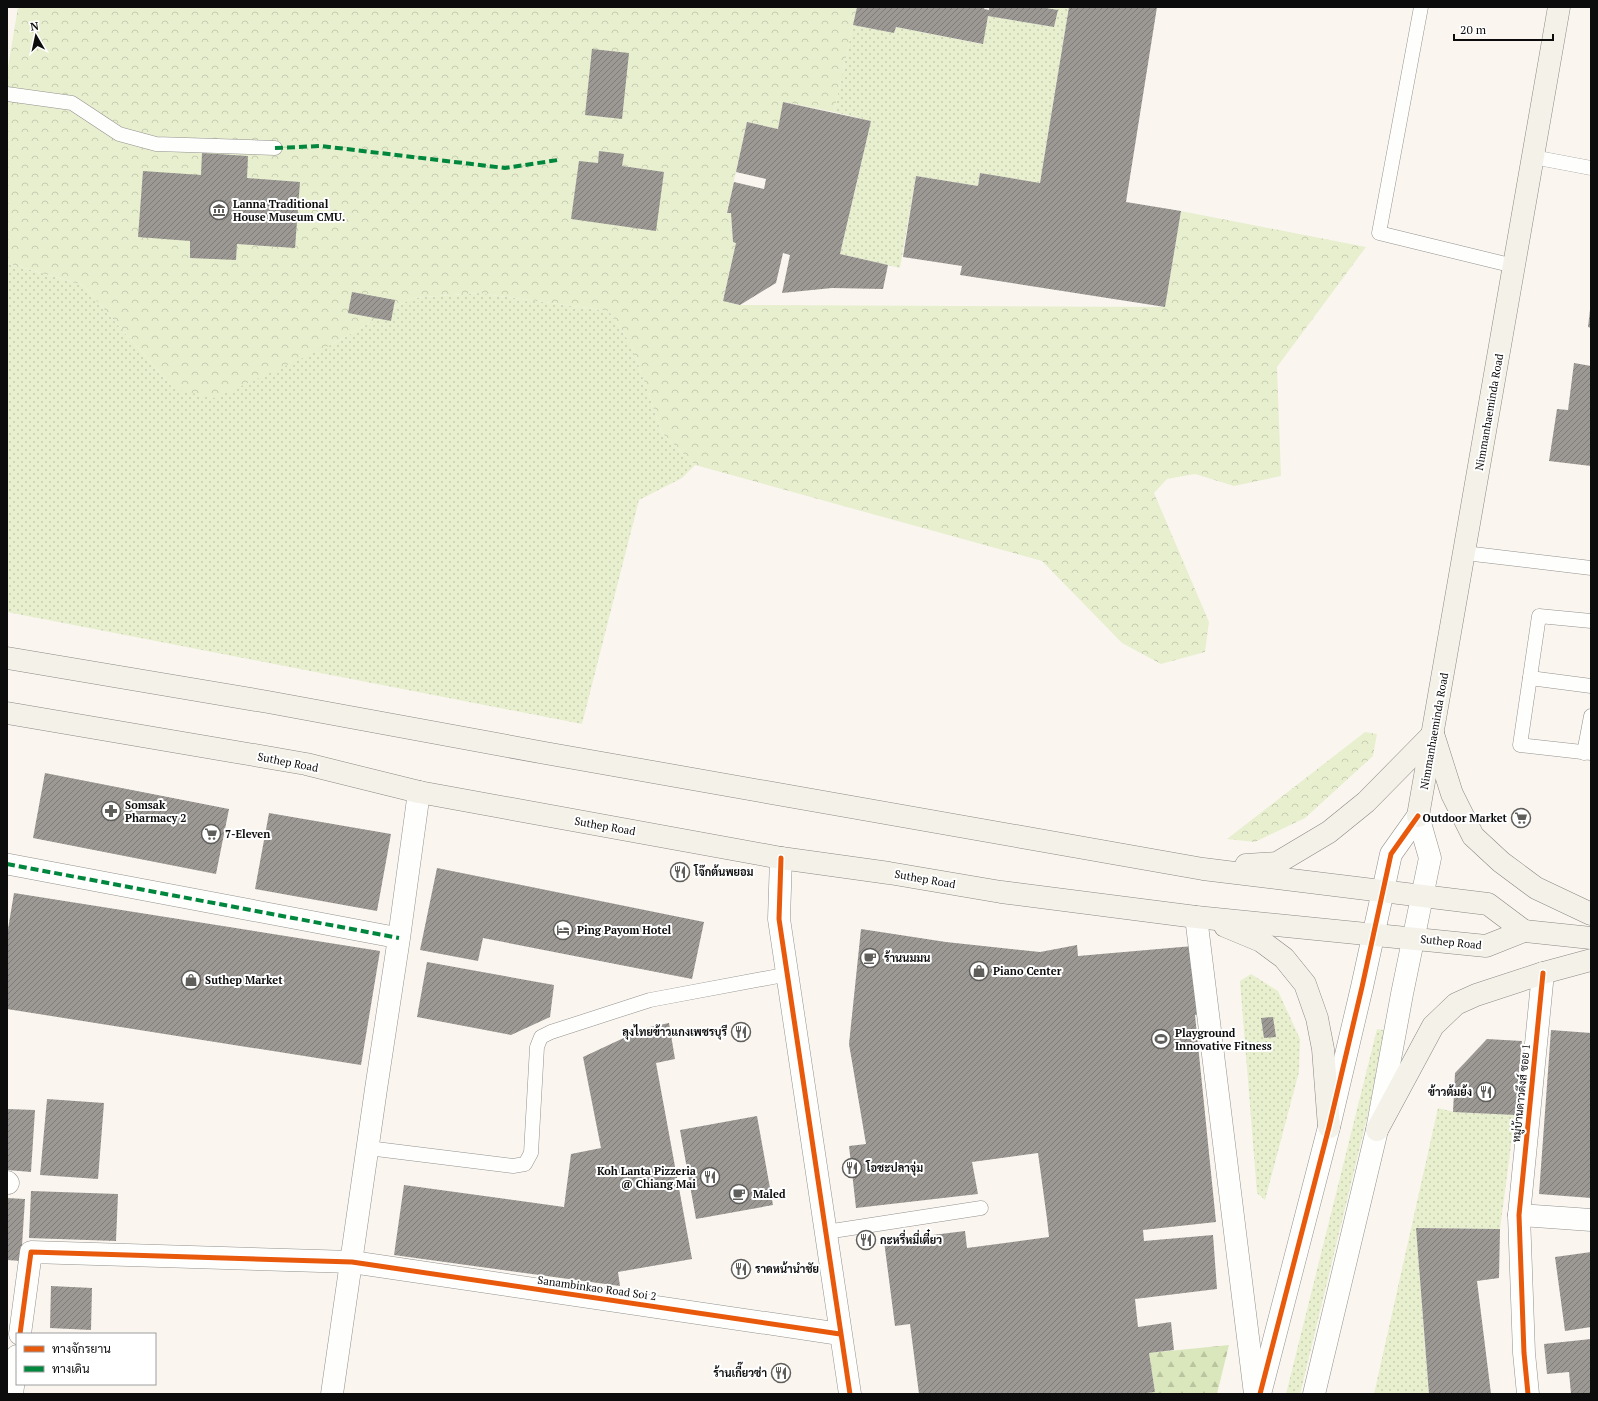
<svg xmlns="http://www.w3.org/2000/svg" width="1598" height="1401" viewBox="0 0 1598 1401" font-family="'PT Serif',Sarabun,serif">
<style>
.grass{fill:url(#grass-dots)}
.forest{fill:url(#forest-firs)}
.park{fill:url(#park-crowns)}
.building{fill:url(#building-hatch)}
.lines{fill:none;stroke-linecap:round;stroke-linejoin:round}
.service-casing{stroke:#93918e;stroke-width:15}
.pedestrian-casing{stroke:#93918e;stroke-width:22}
.minor-casing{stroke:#93918e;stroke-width:23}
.tertiary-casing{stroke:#93918e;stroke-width:23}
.secondary-casing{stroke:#8a8885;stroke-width:23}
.service{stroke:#fefefd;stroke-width:14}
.pedestrian{stroke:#fefefd;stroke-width:21}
.minor{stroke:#fefefd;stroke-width:22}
.tertiary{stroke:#fefefd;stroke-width:22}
.secondary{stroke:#f4f1e8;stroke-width:22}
.quiet{stroke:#00873e;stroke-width:4;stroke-dasharray:8 4;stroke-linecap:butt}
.cycleway-casing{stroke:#fff;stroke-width:8}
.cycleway{stroke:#e8590c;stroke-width:5}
.labels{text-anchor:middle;stroke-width:4;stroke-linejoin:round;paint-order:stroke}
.poi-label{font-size:11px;font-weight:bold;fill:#0c0c0c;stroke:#fff;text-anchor:start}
.street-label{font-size:11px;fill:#0c0c0c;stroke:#fff}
</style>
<defs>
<pattern id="grass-dots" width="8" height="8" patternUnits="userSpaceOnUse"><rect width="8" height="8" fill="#e8efcf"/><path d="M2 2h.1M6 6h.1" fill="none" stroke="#c6ccb1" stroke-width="1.8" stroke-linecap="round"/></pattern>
<pattern id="forest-firs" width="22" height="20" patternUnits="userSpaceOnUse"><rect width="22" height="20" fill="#dae7bc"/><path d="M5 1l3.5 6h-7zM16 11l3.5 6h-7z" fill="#bac5a0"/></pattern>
<pattern id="park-crowns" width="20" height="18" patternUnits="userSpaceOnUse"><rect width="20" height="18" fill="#e8efcf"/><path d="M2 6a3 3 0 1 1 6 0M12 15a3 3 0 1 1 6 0" fill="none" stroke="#c6ccb1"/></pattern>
<pattern id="building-hatch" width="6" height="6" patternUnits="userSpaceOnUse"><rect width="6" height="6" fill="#9c9995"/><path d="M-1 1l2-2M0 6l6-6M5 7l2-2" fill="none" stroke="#7e7b78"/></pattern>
</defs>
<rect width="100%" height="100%" fill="#faf6ef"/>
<g class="grass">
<polygon points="1040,7 1069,7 1040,183 980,173 978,186 916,176 900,268 840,254 871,121 834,112 853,25 894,33 896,27 982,44 988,16 1054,27 1058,10"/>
<polygon points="7,263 83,285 174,389 333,344 412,298 478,293 609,311 632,346 662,433 695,465 682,478 639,500 582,724 7,612"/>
<polygon points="1251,974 1278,991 1300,1039 1299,1072 1265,1200 1257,1193 1240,981"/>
<polygon points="1377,1029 1388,1031 1300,1394 1286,1394"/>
<polygon points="1438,1108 1454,1112 1515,1115 1500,1229 1416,1228 1429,1394 1374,1394"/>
</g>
<polygon class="forest" points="1229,1345 1217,1394 1139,1394 1155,1392 1149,1353"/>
<g class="park">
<polygon points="18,7 857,7 834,112 784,102 778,129 747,122 727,212 731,213 733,242 736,243 723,301 740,305 1165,307 1181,211 1366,247 1277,367 1281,476 1234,486 1195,474 1167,479 1154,493 1209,622 1205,652 1161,664 1122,643 1042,561 695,465 662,433 632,346 609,311 478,293 412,298 333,344 215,398 174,389 83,285 7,263 7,73"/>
<polygon points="1365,732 1377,734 1373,756 1305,818 1255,842 1227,839"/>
</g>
<g class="building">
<polygon points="857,7 985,7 984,9 989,10 989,7 1040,7 1058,10 1054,27 988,16 983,44 896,27 894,33 853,25"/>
<polygon points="1069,7 1157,7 1126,202 1181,211 1165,307 960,275 962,266 903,257 916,176 978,186 980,173 1040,183"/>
<polygon points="592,49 629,53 622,119 585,115"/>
<polygon points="783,102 871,121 840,254 888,265 883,289 832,288 782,293 790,255 783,253 776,283 740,305 723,301 736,243 733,242 731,213 727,213 734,182 764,189 766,179 736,172 747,122 778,129"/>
<polygon points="599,151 624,154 622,166 664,172 656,231 571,219 579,161 598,163"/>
<polygon points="202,153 248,156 247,178 300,182 295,248 237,244 236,260 190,258 190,241 138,237 143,171 201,175"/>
<polygon points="352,292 395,300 391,321 348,313"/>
<polygon points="1590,310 1591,311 1591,328 1588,327"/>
<polygon points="1574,363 1591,366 1591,466 1549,461 1557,409 1568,410"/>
<polygon points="45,773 229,809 216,874 33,838"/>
<polygon points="269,813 391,834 377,911 255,889"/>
<polygon points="437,868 704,922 692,979 483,938 478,961 420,950"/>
<polygon points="14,893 380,951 361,1065 7,1009 7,935"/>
<polygon points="861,929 946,942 1040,952 1077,945 1078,956 1193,946 1202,1014 1195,1015 1216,1222 1143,1230 1144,1241 1213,1235 1217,1289 1135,1299 1138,1327 1171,1322 1174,1350 1149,1353 1155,1392 1139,1394 919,1394 910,1324 895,1326 884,1241 965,1231 967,1248 1049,1237 1047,1219 1038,1153 972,1162 978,1194 856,1208 849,1146 866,1144 849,1044"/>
<polygon points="427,962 554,985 550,1017 511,1035 417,1017"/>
<polygon points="1273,1017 1276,1037 1264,1038 1261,1018"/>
<polygon points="669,1023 675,1059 656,1063 692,1259 618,1272 620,1286 394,1255 404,1185 564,1207 571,1154 601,1148 583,1057 645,1028"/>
<polygon points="1551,1030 1591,1033 1591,1198 1539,1194"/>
<polygon points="1487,1039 1522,1041 1515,1115 1453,1112 1455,1073"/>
<polygon points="47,1099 104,1103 98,1179 40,1175"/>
<polygon points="7,1109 35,1110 31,1172 7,1170"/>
<polygon points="757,1116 773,1205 696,1219 680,1130"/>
<polygon points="31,1191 118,1194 116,1241 29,1238"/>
<polygon points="7,1198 25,1199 21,1261 7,1260"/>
<polygon points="1416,1228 1500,1229 1499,1278 1477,1281 1491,1394 1429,1394"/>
<polygon points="1591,1252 1591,1327 1565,1331 1555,1257"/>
<polygon points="51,1286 92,1288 91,1330 50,1328"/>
<polygon points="1591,1339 1591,1394 1571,1394 1569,1372 1547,1374 1544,1344"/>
</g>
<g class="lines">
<g class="service-casing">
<g id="service">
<polyline points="1421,7 1379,233 1514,266"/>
<polyline points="7,94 72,103 119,134 156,144 275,148"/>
<polyline points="1533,157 1591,168"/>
<polyline points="1465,553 1591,568"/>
<polyline points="1591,621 1539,616 1520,745 1591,753"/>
<polyline points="1530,678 1591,686"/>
<polyline points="1584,753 1591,716"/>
<polyline points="368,1148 513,1166 525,1164 531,1153 537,1047 541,1037 551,1032 650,1000 789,974"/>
<polyline points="826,1232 981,1208"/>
</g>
</g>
<g class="pedestrian-casing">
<polyline id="pedestrian" points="7,864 399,938"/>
</g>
<g class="minor-casing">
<g id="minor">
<polyline points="781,858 779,919 850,1394"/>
<polyline points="1196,917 1255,1394"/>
<polyline points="7,1182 8,1183"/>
<polyline points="1519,1215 1591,1220"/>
<polyline points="20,1334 31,1252 352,1262 840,1334"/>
<polyline points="12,1394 17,1356"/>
<polyline points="332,1394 376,1089 399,938 419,792"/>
<polyline points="1528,1394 1524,1353 1519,1215 1543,973"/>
</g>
</g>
<g class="tertiary-casing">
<g id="tertiary">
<polyline points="1260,1394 1329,1127 1362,987 1391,854 1418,816"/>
<polyline points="1314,1394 1377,1130 1402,994 1430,858 1418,816"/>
</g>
</g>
<g class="secondary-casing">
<g id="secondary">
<polyline points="7,658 268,702 545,753 1203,869 1488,904 1524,931"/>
<polyline points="7,713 248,754 306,764 419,792 781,858 889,873 1001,892 1196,917 1486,946 1524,931 1591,938"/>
<polyline points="1434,737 1452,794 1473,836 1501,862 1536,888 1591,914"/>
<polyline points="1418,816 1559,7"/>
<polyline points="1246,865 1277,863 1329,832 1366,802 1433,734"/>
<polyline points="1225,926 1261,941 1284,958 1305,984 1317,1018 1323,1049 1329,1127"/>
<polyline points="1377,1130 1433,1026 1456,1004 1476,995 1543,973 1591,960"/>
</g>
</g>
<use href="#service" class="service"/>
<use href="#pedestrian" class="pedestrian"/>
<use href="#minor" class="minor"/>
<use href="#tertiary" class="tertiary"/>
<use href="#secondary" class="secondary"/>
<g class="quiet">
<polyline points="275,148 321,146 505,168 558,160"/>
<polyline points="7,864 399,938"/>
</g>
<g class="cycleway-casing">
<g id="cycleway">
<polyline points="781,858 779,919 850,1394"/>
<polyline points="20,1334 31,1252 352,1262 840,1334"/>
<polyline points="1260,1394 1329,1127 1362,987 1391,854 1418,816"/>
<polyline points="1528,1394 1524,1353 1519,1215 1543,973"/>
</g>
</g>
<use href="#cycleway" class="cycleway"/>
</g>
<defs>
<g id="museum-ring" transform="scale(1)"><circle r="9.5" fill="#fff" stroke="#5f5e5b" stroke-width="1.5"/><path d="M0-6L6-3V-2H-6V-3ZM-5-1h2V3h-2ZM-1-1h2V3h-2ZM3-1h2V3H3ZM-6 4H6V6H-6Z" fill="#5f5e5b"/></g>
<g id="pharmacy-ring" transform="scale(1)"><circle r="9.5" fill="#fff" stroke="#5f5e5b" stroke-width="1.5"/><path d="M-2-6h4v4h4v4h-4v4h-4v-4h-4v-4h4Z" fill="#5f5e5b"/></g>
<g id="supermarket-ring" transform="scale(1)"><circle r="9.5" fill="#fff" stroke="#5f5e5b" stroke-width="1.5"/><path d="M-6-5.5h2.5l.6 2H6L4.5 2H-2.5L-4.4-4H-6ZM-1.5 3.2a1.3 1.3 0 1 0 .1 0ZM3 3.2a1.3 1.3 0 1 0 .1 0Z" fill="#5f5e5b"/></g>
<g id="restaurant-ring" transform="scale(1)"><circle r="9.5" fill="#fff" stroke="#5f5e5b" stroke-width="1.5"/><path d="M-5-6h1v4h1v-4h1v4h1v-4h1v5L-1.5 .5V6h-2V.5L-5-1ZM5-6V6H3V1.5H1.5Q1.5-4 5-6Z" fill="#5f5e5b"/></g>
<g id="hotel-ring" transform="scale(1)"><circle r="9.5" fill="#fff" stroke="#5f5e5b" stroke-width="1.5"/><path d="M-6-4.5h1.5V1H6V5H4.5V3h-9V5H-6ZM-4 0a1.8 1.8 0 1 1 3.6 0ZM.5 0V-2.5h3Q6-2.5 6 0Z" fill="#5f5e5b"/></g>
<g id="cafe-ring" transform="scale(1)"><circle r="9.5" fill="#fff" stroke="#5f5e5b" stroke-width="1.5"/><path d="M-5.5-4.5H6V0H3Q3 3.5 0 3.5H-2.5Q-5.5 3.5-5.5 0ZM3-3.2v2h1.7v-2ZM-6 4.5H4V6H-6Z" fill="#5f5e5b"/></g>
<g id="shop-ring" transform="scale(1)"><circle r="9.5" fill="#fff" stroke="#5f5e5b" stroke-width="1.5"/><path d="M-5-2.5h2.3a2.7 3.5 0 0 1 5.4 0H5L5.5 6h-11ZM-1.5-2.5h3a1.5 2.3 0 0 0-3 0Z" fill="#5f5e5b"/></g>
<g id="stadium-ring" transform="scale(1)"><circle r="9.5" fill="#fff" stroke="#5f5e5b" stroke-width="1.5"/><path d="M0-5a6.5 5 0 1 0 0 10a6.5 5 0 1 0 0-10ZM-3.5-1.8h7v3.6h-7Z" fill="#5f5e5b"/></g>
</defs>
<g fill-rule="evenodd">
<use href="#museum-ring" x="219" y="210"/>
<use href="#pharmacy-ring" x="111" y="811"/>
<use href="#supermarket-ring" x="1521" y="818"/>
<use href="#supermarket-ring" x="211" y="834"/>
<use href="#restaurant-ring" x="680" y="872"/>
<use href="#hotel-ring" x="563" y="930"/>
<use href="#cafe-ring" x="870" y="958"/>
<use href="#shop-ring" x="979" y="971"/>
<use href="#shop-ring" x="191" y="980"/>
<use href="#restaurant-ring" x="741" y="1032"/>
<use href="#stadium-ring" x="1161" y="1039"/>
<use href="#restaurant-ring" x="1486" y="1092"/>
<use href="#restaurant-ring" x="852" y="1168"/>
<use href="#restaurant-ring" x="710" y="1177"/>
<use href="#cafe-ring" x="739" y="1194"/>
<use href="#restaurant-ring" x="866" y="1240"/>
<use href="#restaurant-ring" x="741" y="1269"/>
<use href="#restaurant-ring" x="781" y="1373"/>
</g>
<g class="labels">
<g class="poi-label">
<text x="233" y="208">Lanna Traditional<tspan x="233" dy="13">House Museum CMU.</tspan></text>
<text x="125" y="809">Somsak<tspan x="125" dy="13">Pharmacy 2</tspan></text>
<text x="1507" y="822" text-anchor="end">Outdoor Market</text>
<text x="225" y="838">7-Eleven</text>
<text x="694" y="876">โจ๊กต้นพยอม</text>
<text x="577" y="934">Ping Payom Hotel</text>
<text x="884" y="962">ร้านนมมน</text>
<text x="993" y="975">Piano Center</text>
<text x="205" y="984">Suthep Market</text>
<text x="727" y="1036" text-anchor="end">ลุงไทยข้าวแกงเพชรบุรี</text>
<text x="1175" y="1037">Playground<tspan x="1175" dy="13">Innovative Fitness</tspan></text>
<text x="1472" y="1096" text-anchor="end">ข้าวต้มย้ง</text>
<text x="866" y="1172">โอชะปลาจุ่ม</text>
<text x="696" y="1175" text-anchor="end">Koh Lanta Pizzeria<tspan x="696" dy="13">@ Chiang Mai</tspan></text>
<text x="753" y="1198">Maled</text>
<text x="880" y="1244">กะหรี่หมี่เตี๋ยว</text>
<text x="755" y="1273">ราดหน้านำชัย</text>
<text x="767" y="1377" text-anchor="end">ร้านเกี๊ยวซ่า</text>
</g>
<g class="street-label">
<text transform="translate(1489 412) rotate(-80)" y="4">Nimmanhaeminda Road</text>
<text transform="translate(1434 731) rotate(-80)" y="4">Nimmanhaeminda Road</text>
<text transform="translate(288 762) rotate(11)" y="4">Suthep Road</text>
<text transform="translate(605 826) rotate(10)" y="4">Suthep Road</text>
<text transform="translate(925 879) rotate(10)" y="4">Suthep Road</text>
<text transform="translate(1451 942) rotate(6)" y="4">Suthep Road</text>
<text transform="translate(1521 1093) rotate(-84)" y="4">หมู่บ้านดาวดึงส์ ซอย 1</text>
<text transform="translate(597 1288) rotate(8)" y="4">Sanambinkao Road Soi 2</text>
</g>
</g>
<rect width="1598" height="1401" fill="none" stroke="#0c0c0c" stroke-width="16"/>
<rect x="16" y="1333" width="140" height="52" fill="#ffffff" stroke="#9e9e9e"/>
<rect x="24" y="1346" width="20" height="6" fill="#e8590c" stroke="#9e9e9e"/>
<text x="52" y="1353" font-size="12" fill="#0c0c0c">ทางจักรยาน</text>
<rect x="24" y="1366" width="20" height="6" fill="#00873e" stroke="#9e9e9e"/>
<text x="52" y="1373" font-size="12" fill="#0c0c0c">ทางเดิน</text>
<g transform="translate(36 36) rotate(351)" stroke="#ffffff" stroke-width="3" paint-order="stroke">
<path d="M0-3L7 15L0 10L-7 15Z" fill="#0c0c0c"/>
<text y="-6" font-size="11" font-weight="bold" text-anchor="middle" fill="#0c0c0c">N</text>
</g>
<path d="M1454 34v6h99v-6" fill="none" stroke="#0c0c0c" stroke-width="2"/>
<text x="1460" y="34" font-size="12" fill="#0c0c0c" stroke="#ffffff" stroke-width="3" paint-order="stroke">20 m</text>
</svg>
